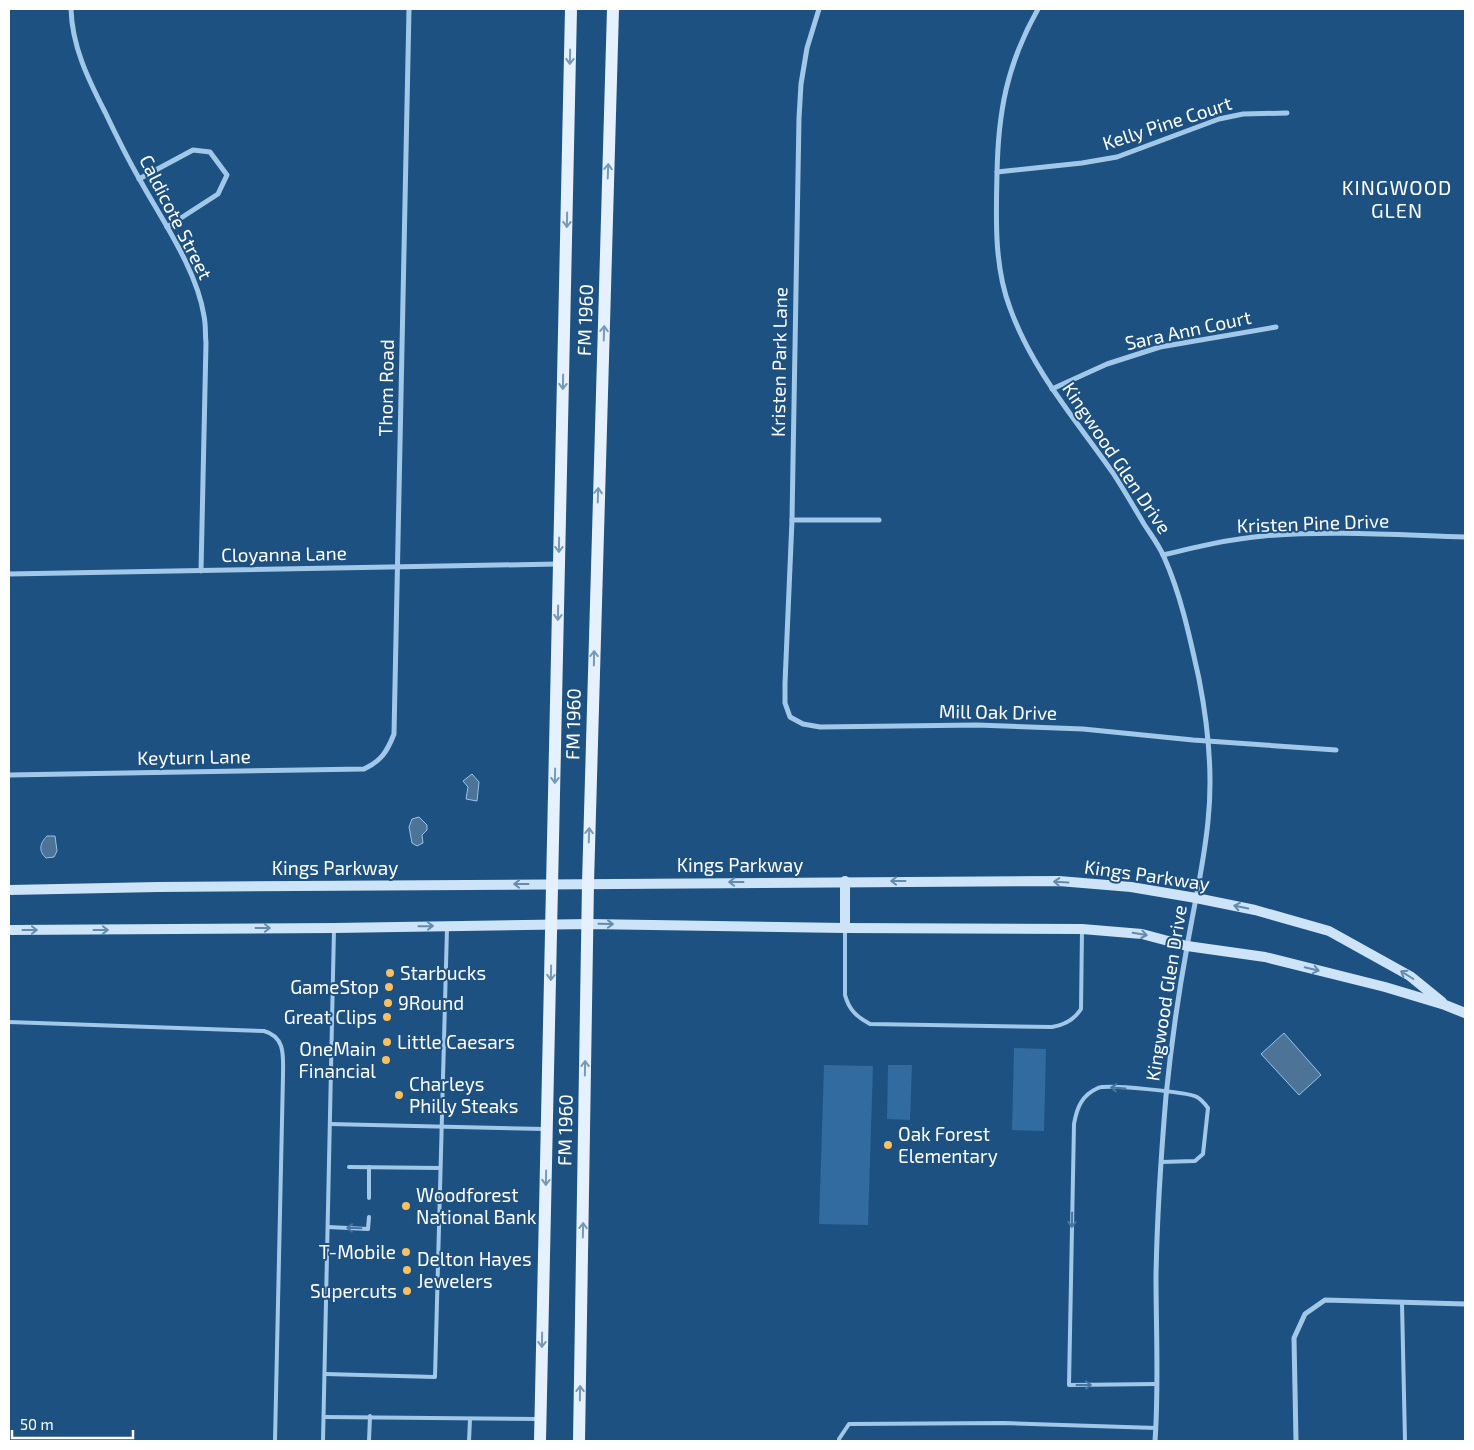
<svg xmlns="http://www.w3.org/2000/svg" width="1474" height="1450" viewBox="0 0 1474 1450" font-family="'Exo 2',sans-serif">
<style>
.green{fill:#316b9f}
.water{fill:#4d7497;stroke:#95c4eb}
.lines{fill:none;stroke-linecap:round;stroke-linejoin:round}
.lane{stroke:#a2c8e9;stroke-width:4}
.street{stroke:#a2c8e9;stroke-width:5}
.secondary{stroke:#cde3f7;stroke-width:10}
.primary{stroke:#e5f1fe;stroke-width:12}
.oneway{stroke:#7799b9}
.oneway2{stroke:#638bb0}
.oneway3{stroke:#4575a0}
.poi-dot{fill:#f9bf60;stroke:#1d5181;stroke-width:2}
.labels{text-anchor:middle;stroke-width:4;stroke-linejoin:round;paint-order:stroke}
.street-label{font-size:19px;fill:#fff;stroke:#1d5181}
.poi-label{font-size:19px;fill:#fff;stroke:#1d5181;text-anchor:start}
.neighbourhood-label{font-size:20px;letter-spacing:1px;fill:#fff;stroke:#1d5181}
</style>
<rect width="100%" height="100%" fill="#1d5181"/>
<g class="green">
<polygon points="1014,1048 1046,1049 1044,1131 1012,1130"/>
<polygon points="824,1065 873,1066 868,1225 819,1224"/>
<polygon points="888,1065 912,1065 910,1120 887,1119"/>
</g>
<g class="water">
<polygon points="472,774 479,782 477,801 466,799 468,787 463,781"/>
<polygon points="419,817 427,825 427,830 422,835 423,843 417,846 412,843 409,827 412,819"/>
<path d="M47 836H55L57 851 54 857 46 858C38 851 40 843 47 836Z"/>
<polygon points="1284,1033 1321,1075 1299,1095 1261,1054"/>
</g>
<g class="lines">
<g class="lane">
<path d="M845 930V995C849 1010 857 1017 870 1024L1052 1027C1065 1025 1074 1020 1081 1009L1082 930"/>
<path d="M9 1022 264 1031C286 1037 283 1057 283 1075L275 1441"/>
<polyline points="330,1124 545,1129"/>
<polyline points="349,1167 440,1168"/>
<polyline points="369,1198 369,1167"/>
<polyline points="328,1227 368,1229 369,1217"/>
<polyline points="1402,1303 1405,1441"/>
<polyline points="325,1374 435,1377 447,928"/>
<path d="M1156 1384 1069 1385 1074 1124C1077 1107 1082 1095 1098 1088 1107 1084 1187 1092 1197 1097 1201 1099 1205 1104 1208 1108L1203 1154 1195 1161 1161 1162"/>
<polyline points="324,1417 539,1419"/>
<polyline points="323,1441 334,929"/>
<polyline points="369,1441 370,1416"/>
<polyline points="469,1441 470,1419"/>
<polyline points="839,1441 839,1439 849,1424 1004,1423 1156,1428"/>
</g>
<g class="street">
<path d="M71 9C72 46 88 79 105 112 116 135 127 158 140 180 162 220 197 270 204 316 206 325 205 334 206 343L201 571"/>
<polyline points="819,9 807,48 801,84 799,118 792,520 785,683 785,703 790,717 803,724 820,727 977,725 1083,729 1193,740 1336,750"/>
<path d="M1038 9C1007 64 998 112 997 174 996 218 994 266 1010 308 1032 370 1076 420 1113 473 1124 490 1134 507 1144 524 1151 535 1159 545 1164 557 1181 595 1190 638 1199 679 1208 725 1213 775 1208 821 1204 864 1194 905 1187 947 1178 996 1171 1046 1166 1096 1161 1156 1157 1216 1156 1276 1156 1331 1159 1386 1155 1441"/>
<polyline points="997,172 1082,163 1117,157 1219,119 1243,114 1287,113"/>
<polyline points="139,179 193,150 210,152 227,175 218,194 167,227"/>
<polyline points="1052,389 1107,364 1160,347 1276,327"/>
<polyline points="792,520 879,520"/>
<path d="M1163 555C1196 547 1229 539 1264 536 1330 530 1399 535 1465 537"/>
<polyline points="9,574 558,564"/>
<path d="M9 775 364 769C381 761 387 752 394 734L409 9"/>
<polyline points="1296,1441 1294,1338 1305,1314 1325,1300 1465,1304"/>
</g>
<g class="secondary">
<polyline points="845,881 845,928"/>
<polyline points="9,890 158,887 1059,881 1131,887 1196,898 1255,910 1329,931 1410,976 1442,1002"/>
<polyline points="9,930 334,928 588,924 845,928 1082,929 1142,934 1187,946 1265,957 1385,987 1445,1005 1465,1013"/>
</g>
<g class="primary">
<polyline points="540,1441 571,9"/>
<polyline points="579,1441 588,883 613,9"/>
</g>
</g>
<defs><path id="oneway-shaft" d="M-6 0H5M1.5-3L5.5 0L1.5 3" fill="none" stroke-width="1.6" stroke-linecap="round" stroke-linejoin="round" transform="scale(1.25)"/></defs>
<g class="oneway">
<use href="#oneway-shaft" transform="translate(570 57) rotate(91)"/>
<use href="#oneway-shaft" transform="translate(608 171) rotate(-88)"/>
<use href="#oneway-shaft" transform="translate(567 220) rotate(91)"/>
<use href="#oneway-shaft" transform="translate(604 333) rotate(-88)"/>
<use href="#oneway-shaft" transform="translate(563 382) rotate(91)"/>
<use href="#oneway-shaft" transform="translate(598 495) rotate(-88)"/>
<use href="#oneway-shaft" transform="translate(559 545) rotate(91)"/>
<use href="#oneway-shaft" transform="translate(558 613) rotate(91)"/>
<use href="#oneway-shaft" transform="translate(594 658) rotate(-89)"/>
<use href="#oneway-shaft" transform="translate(555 776) rotate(91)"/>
<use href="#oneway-shaft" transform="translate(589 835) rotate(-88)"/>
<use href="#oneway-shaft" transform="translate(551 973) rotate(91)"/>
<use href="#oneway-shaft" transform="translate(585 1068) rotate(-89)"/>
<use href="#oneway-shaft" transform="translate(546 1178) rotate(91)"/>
<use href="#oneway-shaft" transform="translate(583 1230) rotate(-89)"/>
<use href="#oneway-shaft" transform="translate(542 1340) rotate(91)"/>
<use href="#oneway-shaft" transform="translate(580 1393) rotate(-89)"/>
</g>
<g class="oneway2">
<use href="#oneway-shaft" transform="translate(898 881) rotate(180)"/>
<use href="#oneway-shaft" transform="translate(736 882) rotate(180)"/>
<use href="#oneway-shaft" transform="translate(1061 882) rotate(-177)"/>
<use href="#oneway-shaft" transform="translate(521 884) rotate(180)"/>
<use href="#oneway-shaft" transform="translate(1241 907) rotate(-168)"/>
<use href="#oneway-shaft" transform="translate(606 924) rotate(1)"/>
<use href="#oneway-shaft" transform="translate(426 926) rotate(-1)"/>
<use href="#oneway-shaft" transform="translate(263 928)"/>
<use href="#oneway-shaft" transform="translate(30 930)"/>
<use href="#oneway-shaft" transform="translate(101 930)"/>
<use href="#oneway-shaft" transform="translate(1140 934) rotate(9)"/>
<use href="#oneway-shaft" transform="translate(1312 969) rotate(14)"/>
<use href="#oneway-shaft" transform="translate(1407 975) rotate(-148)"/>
</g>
<g class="oneway3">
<use href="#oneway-shaft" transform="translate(1118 1088) rotate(-176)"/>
<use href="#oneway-shaft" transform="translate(1072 1220) rotate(91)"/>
<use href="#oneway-shaft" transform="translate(354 1228) rotate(-178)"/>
<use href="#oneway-shaft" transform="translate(1084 1385)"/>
</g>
<g class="poi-dot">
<circle cx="390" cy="973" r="5"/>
<circle cx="389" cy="987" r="5"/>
<circle cx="388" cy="1003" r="5"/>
<circle cx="387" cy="1017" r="5"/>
<circle cx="387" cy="1042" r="5"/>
<circle cx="386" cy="1060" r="5"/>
<circle cx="399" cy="1095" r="5"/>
<circle cx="888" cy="1145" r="5"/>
<circle cx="406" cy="1206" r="5"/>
<circle cx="406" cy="1252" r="5"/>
<circle cx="407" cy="1270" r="5"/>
<circle cx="407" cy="1291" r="5"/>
</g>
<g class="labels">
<g class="street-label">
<text transform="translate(1167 123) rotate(-18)" y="7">Kelly Pine Court</text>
<text transform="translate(176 217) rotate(63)" y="7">Caldicote Street</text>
<text transform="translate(585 320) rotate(-88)" y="7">FM 1960</text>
<text transform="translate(1188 330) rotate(-12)" y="7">Sara Ann Court</text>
<text transform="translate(779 362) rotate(-89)" y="7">Kristen Park Lane</text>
<text transform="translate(386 388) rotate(-89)" y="7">Thom Road</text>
<text transform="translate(1117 458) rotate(56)" y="7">Kingwood Glen Drive</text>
<text transform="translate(1313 523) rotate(-2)" y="7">Kristen Pine Drive</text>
<text transform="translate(284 554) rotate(-1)" y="7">Cloyanna Lane</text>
<text transform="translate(998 712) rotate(1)" y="7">Mill Oak Drive</text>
<text transform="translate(573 724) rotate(-89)" y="7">FM 1960</text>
<text transform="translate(194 757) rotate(-1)" y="7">Keyturn Lane</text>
<text x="740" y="872">Kings Parkway</text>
<text x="335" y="875">Kings Parkway</text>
<text transform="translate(1147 875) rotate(8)" y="7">Kings Parkway</text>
<text transform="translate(1166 993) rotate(-81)" y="7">Kingwood Glen Drive</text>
<text transform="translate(565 1130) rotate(-89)" y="7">FM 1960</text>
</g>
<g class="poi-label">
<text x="400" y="980">Starbucks</text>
<text x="379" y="994" text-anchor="end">GameStop</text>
<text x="398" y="1010">9Round</text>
<text x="377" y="1024" text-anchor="end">Great Clips</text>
<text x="397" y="1049">Little Caesars</text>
<text x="376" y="1056" text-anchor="end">OneMain<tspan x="376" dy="22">Financial</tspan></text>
<text x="409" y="1091">Charleys<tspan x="409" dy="22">Philly Steaks</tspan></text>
<text x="898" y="1141">Oak Forest<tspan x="898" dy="22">Elementary</tspan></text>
<text x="416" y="1202">Woodforest<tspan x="416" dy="22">National Bank</tspan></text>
<text x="396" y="1259" text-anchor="end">T-Mobile</text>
<text x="417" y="1266">Delton Hayes<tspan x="417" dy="22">Jewelers</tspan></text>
<text x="397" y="1298" text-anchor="end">Supercuts</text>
</g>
<g class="neighbourhood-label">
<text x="1397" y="195">KINGWOOD<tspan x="1397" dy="23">GLEN</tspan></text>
</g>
</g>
<rect width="1474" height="1450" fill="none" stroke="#ffffff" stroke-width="20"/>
<path d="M12 1430v8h121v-8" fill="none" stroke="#ffffff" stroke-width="2.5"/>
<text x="20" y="1430" font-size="15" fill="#ffffff" stroke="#1d5181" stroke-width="4" paint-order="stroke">50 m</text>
</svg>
